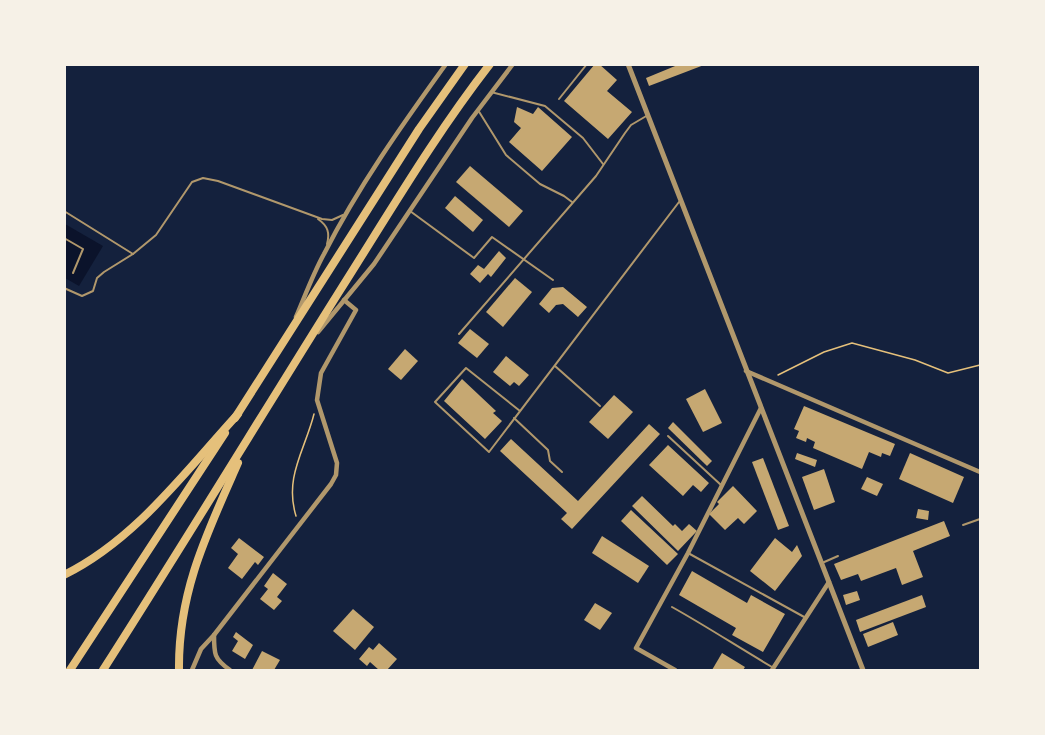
<svg xmlns="http://www.w3.org/2000/svg" width="1045" height="735" viewBox="0 0 1045 735" font-family="Commissioner,sans-serif">
<style>
.water{fill:#0b132b}
.building{fill:#c6a872}
.lines{fill:none;stroke-linecap:round;stroke-linejoin:round}
.path{stroke:#e5c07b;stroke-width:1.5}
.service{stroke:#b1986c;stroke-width:2}
.minor{stroke:#b1986c;stroke-width:4.5}
.tertiary{stroke:#b1986c;stroke-width:5}
.trunk{stroke:#e5c07b;stroke-width:8}
.motorway{stroke:#e5c07b;stroke-width:8}
</style>
<rect width="100%" height="100%" fill="#14213d"/>
<polygon class="water" points="65,224 103,246 79,286 65,278"/>
<g class="building">
<polygon points="595,64 599,64 617,80 607,91 632,112 608,139 564,101"/>
<polygon points="680,64 704,65 649,86 646,78"/>
<polygon points="517,107 533,114 538,107 572,137 542,171 509,142 521,128 514,122"/>
<polygon points="470,166 523,211 509,227 456,182"/>
<polygon points="455,196 483,220 473,232 445,208"/>
<polygon points="499,251 506,258 491,277 488,274 480,283 470,274 478,265 484,269"/>
<polygon points="515,278 532,292 503,327 486,312"/>
<polygon points="563,287 587,307 578,317 563,304 556,305 549,313 539,304 552,288"/>
<polygon points="470,329 489,344 477,358 458,343"/>
<polygon points="405,349 418,361 401,380 388,369"/>
<polygon points="506,356 529,375 519,386 514,382 510,386 493,372"/>
<polygon points="462,379 496,411 493,413 502,421 485,439 444,401"/>
<polygon points="705,389 722,423 703,432 686,399"/>
<polygon points="614,395 633,412 608,439 589,422"/>
<polygon points="804,406 895,444 890,456 882,453 881,457 869,452 862,469 813,448 815,442 807,438 806,442 796,438 799,431 794,429"/>
<polygon points="673,422 712,461 707,466 668,428"/>
<polygon points="649,424 660,434 572,529 561,519 567,513 500,451 511,439 578,501"/>
<polygon points="668,445 709,483 701,492 693,485 683,496 649,465"/>
<polygon points="797,453 817,460 815,467 795,459"/>
<polygon points="910,453 964,477 953,503 899,479"/>
<polygon points="763,458 789,526 778,530 752,462"/>
<polygon points="824,469 835,502 814,510 802,477"/>
<polygon points="867,477 883,484 877,496 861,489"/>
<polygon points="733,486 757,511 744,524 738,518 725,530 709,514 719,504 717,502"/>
<polygon points="642,496 673,526 675,524 682,531 689,524 697,531 678,551 632,506"/>
<polygon points="918,509 929,511 928,520 916,518"/>
<polygon points="631,510 678,554 667,565 621,521"/>
<polygon points="944,521 950,536 913,551 923,577 902,585 896,568 861,581 858,574 841,580 834,564"/>
<polygon points="602,536 649,566 638,583 592,553"/>
<polygon points="239,538 264,557 258,565 255,562 242,579 228,568 238,554 231,548"/>
<polygon points="775,538 792,552 797,545 802,556 775,591 750,571"/>
<polygon points="692,571 747,603 751,595 785,614 763,652 732,635 736,628 679,595"/>
<polygon points="273,573 287,584 277,597 282,601 274,610 260,599 268,589 264,586"/>
<polygon points="857,591 860,600 846,605 843,595"/>
<polygon points="922,595 926,607 860,632 856,620"/>
<polygon points="595,603 612,613 600,630 584,620"/>
<polygon points="353,609 374,627 355,650 333,631"/>
<polygon points="893,622 898,635 868,647 863,634"/>
<polygon points="236,632 253,645 245,659 232,651 238,641 233,637"/>
<polygon points="379,643 397,659 387,670 379,670 370,662 367,666 359,659 369,647 373,650"/>
<polygon points="262,651 280,660 274,670 252,670"/>
<polygon points="722,653 745,667 743,670 712,670"/>
</g>
<g class="lines">
<g class="path">
<polyline points="778,375 824,352 852,343 915,360 948,373 980,365"/>
<path d="M296 516C284 477 305 450 314 414"/>
</g>
<g class="service">
<polyline points="491,92 545,106 583,138 603,164"/>
<polyline points="559,99 587,64"/>
<polyline points="478,110 506,155 540,184 564,196 572,202"/>
<polyline points="64,211 133,254"/>
<polyline points="410,211 474,258 492,237 553,280"/>
<path d="M318 219C328 226 330 233 327 244"/>
<polyline points="64,238 83,249 73,273"/>
<polyline points="64,288 82,296 93,291 97,278 104,272 133,254 156,235 192,182 203,178 218,181 322,219 332,220 343,215"/>
<polyline points="459,334 596,176 625,133 631,125 648,115"/>
<polyline points="555,366 600,406"/>
<polyline points="520,411 466,368 435,402 489,452 679,202"/>
<polyline points="514,418 548,450 550,461 562,472"/>
<polyline points="668,436 721,485"/>
<polyline points="963,525 980,519"/>
<polyline points="688,553 806,618"/>
<polyline points="822,563 838,556"/>
<path d="M672 607C706 626 738 647 772 667"/>
</g>
<g class="minor">
<path d="M296 317C305 296 313 274 324 254 358 187 402 125 446 64"/>
<polyline points="318,332 374,264 472,118 513,64"/>
<polyline points="746,371 980,472"/>
<path d="M214 635C214 654 214 659 230 670"/>
<polyline points="192,670 201,649 214,635 331,484 336,475 337,463 317,400 321,373 356,310 344,300"/>
<polyline points="675,670 636,648 688,553 761,408"/>
<polyline points="772,670 829,582"/>
</g>
<polyline class="tertiary" points="628,64 863,670"/>
<g class="trunk">
<polyline points="235,418 419,129 465,64"/>
<polyline points="70,670 225,433"/>
<path d="M103 670C183 545 260 418 339 292 388 215 434 136 490 64"/>
<path d="M179 670C178 592 207 533 238 463"/>
</g>
<path class="motorway" d="M64 575C135 540 185 472 238 414"/>
</g>
<rect width="1045" height="735" fill="none" stroke="#f6f1e7" stroke-width="132"/>
</svg>
